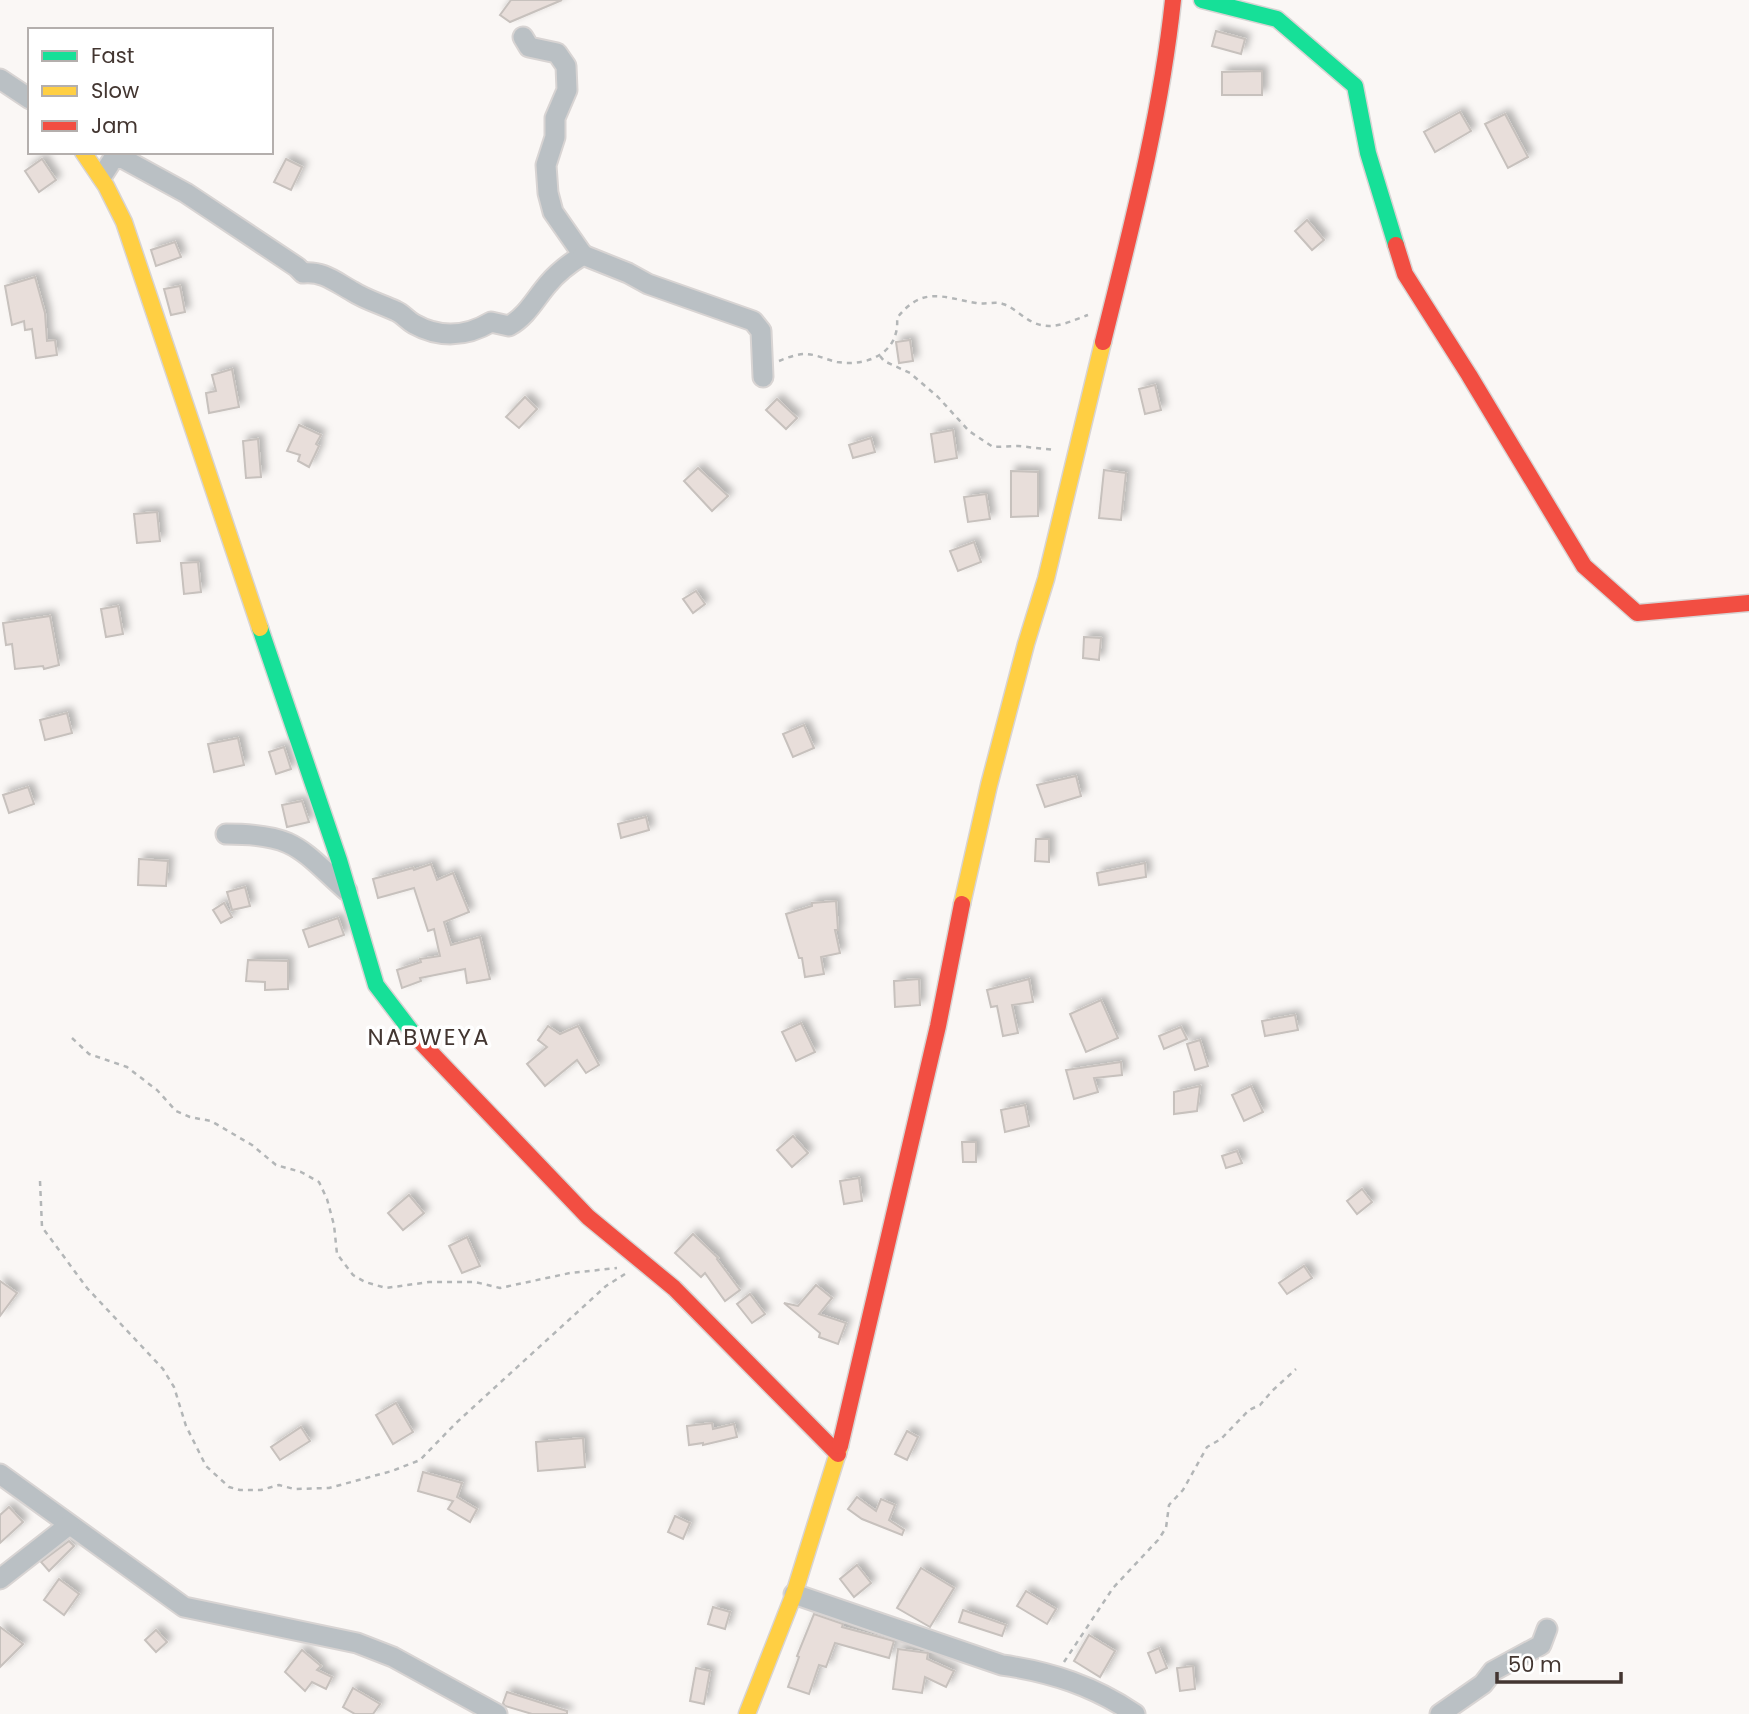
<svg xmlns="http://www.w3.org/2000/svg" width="1749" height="1714" viewBox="0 0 1749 1714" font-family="Poppins,sans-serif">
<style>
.building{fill:#e8deda;stroke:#c7c1bd;stroke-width:2;filter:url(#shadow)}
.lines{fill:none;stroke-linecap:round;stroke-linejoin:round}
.street-casing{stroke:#d8d4d3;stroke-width:23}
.fast-casing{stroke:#d8d4d3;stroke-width:19}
.slow-casing{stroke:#d8d4d3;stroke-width:19}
.jam-casing{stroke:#d8d4d3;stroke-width:19}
.path{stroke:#b3b6b7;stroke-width:2.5;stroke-dasharray:5 5;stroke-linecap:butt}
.street{stroke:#bac0c4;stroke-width:19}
.fast{stroke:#16e098;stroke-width:16}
.slow{stroke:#ffcf43;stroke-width:16}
.jam{stroke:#f24e42;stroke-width:16}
.labels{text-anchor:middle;stroke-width:7;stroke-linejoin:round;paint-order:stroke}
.quarter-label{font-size:23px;letter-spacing:2px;fill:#433631;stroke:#fff}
</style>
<defs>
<filter id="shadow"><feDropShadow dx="5" dy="-5" stdDeviation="3.5" flood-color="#0004"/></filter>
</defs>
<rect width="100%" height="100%" fill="#faf7f5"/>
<g class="building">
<polygon points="511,0 562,0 510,22 500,15"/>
<polygon points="1216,31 1245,39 1241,54 1212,46"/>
<polygon points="1262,71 1262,95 1222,95 1222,72"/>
<polygon points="1460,112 1471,131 1435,152 1424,132"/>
<polygon points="1505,114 1528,157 1508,168 1485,124"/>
<polygon points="42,159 56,180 39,192 25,171"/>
<polygon points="286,159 302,167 291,190 274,182"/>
<polygon points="1307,220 1324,240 1312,250 1295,231"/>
<polygon points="175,242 181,257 156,266 151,250"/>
<polygon points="35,277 45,313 47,341 55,340 57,355 36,358 32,329 25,330 24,321 12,325 5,286"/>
<polygon points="180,286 185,312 171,315 164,289"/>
<polygon points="910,340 913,361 899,363 896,342"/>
<polygon points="232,369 239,407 209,413 206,393 216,391 212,375"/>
<polygon points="1155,385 1161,410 1145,414 1139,389"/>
<polygon points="525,397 537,409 519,428 506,417"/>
<polygon points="777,399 797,418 786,429 766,410"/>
<polygon points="299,425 321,435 316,444 319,446 309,467 298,461 300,455 287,451"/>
<polygon points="953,430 957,458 935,462 931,434"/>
<polygon points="871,438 875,452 853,458 849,445"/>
<polygon points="258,439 261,477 246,478 243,441"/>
<polygon points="698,468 728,496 712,511 684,481"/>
<polygon points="1104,470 1126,473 1121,520 1099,518"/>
<polygon points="1011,471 1038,472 1038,516 1011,517"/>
<polygon points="986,494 990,519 968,522 964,497"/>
<polygon points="157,512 160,541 137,543 134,514"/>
<polygon points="974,542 981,562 958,571 950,551"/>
<polygon points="198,562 201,592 184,594 181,563"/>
<polygon points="696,591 705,604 693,613 683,599"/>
<polygon points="118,606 123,634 106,637 101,609"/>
<polygon points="50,616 59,665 44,669 43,666 15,669 12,644 6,645 3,623"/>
<polygon points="1084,637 1101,638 1099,660 1083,658"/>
<polygon points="67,713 72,733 45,740 40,720"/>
<polygon points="804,725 814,748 793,757 783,734"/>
<polygon points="238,738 244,765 214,772 208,744"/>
<polygon points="284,747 291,769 276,774 269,752"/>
<polygon points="1076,776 1081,796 1045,807 1037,785"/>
<polygon points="28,787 34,804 9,813 3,795"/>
<polygon points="302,801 309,822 287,827 282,805"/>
<polygon points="646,817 649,830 621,838 618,824"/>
<polygon points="1036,839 1049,839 1049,862 1035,861"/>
<polygon points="139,859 168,861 166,886 138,885"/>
<polygon points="1145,863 1146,877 1099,885 1097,873"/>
<polygon points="431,864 437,880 453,873 469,912 444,922 451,945 480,937 490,979 467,983 465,969 420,978 421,981 402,988 397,970 421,962 420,959 440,956 434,929 428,931 414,888 378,898 373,879 413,868 414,870"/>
<polygon points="245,887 250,906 232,910 227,892"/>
<polygon points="836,901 838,930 835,930 840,953 821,957 824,974 805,977 802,958 799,958 786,914 812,906 812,903"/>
<polygon points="224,903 232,917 221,923 213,910"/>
<polygon points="338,918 344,935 309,947 303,930"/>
<polygon points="248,960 288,961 288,989 265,990 265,982 246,981"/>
<polygon points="919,979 920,1005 895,1007 894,981"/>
<polygon points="1029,979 1033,1002 1012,1005 1018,1033 1003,1036 997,1006 991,1007 987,990"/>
<polygon points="1101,1000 1118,1038 1086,1052 1070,1014"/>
<polygon points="1295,1015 1298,1030 1265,1036 1262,1021"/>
<polygon points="801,1023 815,1052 796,1061 782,1032"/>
<polygon points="548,1026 560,1034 578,1026 599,1065 586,1073 577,1060 545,1086 527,1064 547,1047 538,1040"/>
<polygon points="1181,1027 1187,1039 1164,1049 1159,1036"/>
<polygon points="1200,1040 1208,1066 1195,1070 1187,1044"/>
<polygon points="1121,1062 1122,1075 1094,1078 1098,1092 1074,1099 1066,1070"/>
<polygon points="1200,1086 1197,1111 1174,1114 1174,1092"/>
<polygon points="1251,1086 1263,1112 1244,1121 1232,1095"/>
<polygon points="1025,1105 1029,1126 1005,1132 1001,1110"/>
<polygon points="793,1136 808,1153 792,1167 777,1150"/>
<polygon points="962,1142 976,1142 976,1162 963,1162"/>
<polygon points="1237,1151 1242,1163 1226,1168 1222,1156"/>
<polygon points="859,1178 862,1201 844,1204 840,1181"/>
<polygon points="1362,1189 1372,1202 1357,1214 1347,1201"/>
<polygon points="409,1195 424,1213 403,1230 388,1213"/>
<polygon points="693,1234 718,1258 717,1259 740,1290 725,1301 705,1273 701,1277 675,1253"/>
<polygon points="467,1237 480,1266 462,1273 449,1246"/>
<polygon points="1304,1266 1312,1278 1287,1294 1279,1283"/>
<polygon points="0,1281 17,1293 0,1316"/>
<polygon points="816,1285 832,1298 819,1314 846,1323 838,1344 819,1337 820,1333 784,1303 798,1306"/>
<polygon points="750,1294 765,1314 752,1323 737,1304"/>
<polygon points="396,1403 413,1432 393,1444 376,1415"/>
<polygon points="712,1423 713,1429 734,1424 737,1437 703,1445 703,1443 689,1445 687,1426"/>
<polygon points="301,1427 310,1441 280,1460 271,1447"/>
<polygon points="907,1431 918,1437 907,1460 895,1454"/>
<polygon points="583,1438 585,1467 538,1471 536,1442"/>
<polygon points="423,1472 462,1483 457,1497 477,1509 470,1522 448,1509 453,1501 418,1491"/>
<polygon points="857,1497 876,1511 881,1499 895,1505 889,1520 904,1530 902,1535 862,1519 848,1509"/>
<polygon points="9,1507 23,1522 0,1543 0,1515"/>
<polygon points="675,1516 690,1523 683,1539 668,1532"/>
<polygon points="69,1541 74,1546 49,1571 41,1562"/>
<polygon points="857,1565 871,1583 854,1597 840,1579"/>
<polygon points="921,1568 954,1588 930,1627 897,1608"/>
<polygon points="59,1579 79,1594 64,1615 44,1600"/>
<polygon points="1026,1591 1056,1609 1047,1624 1017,1606"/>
<polygon points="713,1607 730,1612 725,1629 708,1624"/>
<polygon points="963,1610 1006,1625 1002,1636 959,1622"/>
<polygon points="814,1614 843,1624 842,1627 894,1641 889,1658 835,1643 826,1667 819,1665 809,1694 788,1687 799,1657 797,1656"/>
<polygon points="0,1627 23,1644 0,1667"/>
<polygon points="156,1630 167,1642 156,1652 145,1640"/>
<polygon points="1089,1635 1115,1651 1100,1677 1074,1661"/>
<polygon points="1159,1648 1167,1668 1156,1673 1148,1653"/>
<polygon points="898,1649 928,1653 927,1659 954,1671 946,1687 925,1677 922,1693 893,1689"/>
<polygon points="302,1650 321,1666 317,1670 332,1677 326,1689 312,1682 305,1691 285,1672"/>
<polygon points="1193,1666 1195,1689 1180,1691 1177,1668"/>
<polygon points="696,1668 710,1671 704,1704 690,1701"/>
<polygon points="353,1688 380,1704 373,1714 355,1714 343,1707"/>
<polygon points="507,1692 567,1711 567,1714 532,1714 505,1706 503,1703"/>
</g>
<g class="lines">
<g class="street-casing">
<g id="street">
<polyline points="0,79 30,99"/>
<path d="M102 176 113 159 122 158 186 193 297 267 303 273C323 271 334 281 352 291 366 300 381 304 396 311 403 314 407 320 414 324 439 338 466 337 491 322L509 326C527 316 535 299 548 284 558 272 570 263 583 255L553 212 548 193 546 165 555 137V118L567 90 566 66 557 53 529 47 523 37"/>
<polyline points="583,255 628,273 648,284 753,321 761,331 763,377"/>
<path d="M226 834C295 834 299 848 347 891"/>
<polyline points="0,1474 184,1607 357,1643 393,1657 497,1714"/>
<polyline points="0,1579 69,1525"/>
<path d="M794 1594 1002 1665C1051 1672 1094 1686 1135 1714"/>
<polyline points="1440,1714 1483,1684 1493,1671 1541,1645 1547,1629"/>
</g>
</g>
<g class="fast-casing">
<g id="fast">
<polyline points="1202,0 1277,19 1355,86 1368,153 1396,245"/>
<polyline points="260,628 339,860 376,985 415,1036"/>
</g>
</g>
<g class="slow-casing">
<g id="slow">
<polyline points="83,152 106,186 124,222 260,628"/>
<polyline points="962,904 989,785 1026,644 1046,579 1103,342"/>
<polyline points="747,1714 794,1594 840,1446"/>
</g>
</g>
<g class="jam-casing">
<g id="jam">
<polyline points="1396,245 1405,274 1469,375 1584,566 1637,613 1749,603"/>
<path d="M1103 342C1131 229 1161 115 1173 0"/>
<polyline points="415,1036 588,1217 674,1288 838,1454"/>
<polyline points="840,1446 938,1026 962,904"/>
</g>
</g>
<g class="path">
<polyline points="880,356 884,361 910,373 938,397 969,431 993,447 1018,446 1056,450"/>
<path d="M779 361C786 358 797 354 805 354 816 354 827 360 837 362 869 367 900 352 897 318 922 286 942 297 976 303 984 305 995 301 1003 304 1016 308 1026 322 1041 325 1056 329 1074 320 1088 315"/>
<polyline points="72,1038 89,1054 127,1067 136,1074 157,1090 176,1111 190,1117 211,1121 252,1145 276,1165 301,1172 319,1182 327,1199 334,1225 337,1254 353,1275 365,1282 386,1288 429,1282 475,1282 500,1288 570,1273 617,1268"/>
<polyline points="40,1181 42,1227 87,1288 163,1369 174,1387 186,1426 206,1466 229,1487 240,1490 261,1490 279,1485 294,1489 329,1488 392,1471 420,1460 456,1423 606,1286 625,1274"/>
<polyline points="1064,1662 1113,1588 1158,1540 1166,1528 1169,1505 1183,1490 1207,1447 1221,1439 1249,1410 1260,1405 1272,1391 1296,1369"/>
</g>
<use href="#street" class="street"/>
<use href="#fast" class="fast"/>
<use href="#slow" class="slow"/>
<use href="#jam" class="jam"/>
</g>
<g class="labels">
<g class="quarter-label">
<text x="429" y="1045">NABWEYA</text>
</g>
</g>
<rect x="28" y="28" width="245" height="126" fill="#ffffff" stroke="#b4afad" stroke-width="2"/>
<rect x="42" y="51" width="35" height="10" fill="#16e098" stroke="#b4afad" stroke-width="2"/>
<text x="91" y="63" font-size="21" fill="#433631">Fast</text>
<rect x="42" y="86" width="35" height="10" fill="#ffcf43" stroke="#b4afad" stroke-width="2"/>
<text x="91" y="98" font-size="21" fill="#433631">Slow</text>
<rect x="42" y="121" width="35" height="10" fill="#f24e42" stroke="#b4afad" stroke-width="2"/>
<text x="91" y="133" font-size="21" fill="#433631">Jam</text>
<path d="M1497 1672v10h124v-10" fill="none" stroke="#433631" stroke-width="3.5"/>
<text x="1508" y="1672" font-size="21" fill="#433631" stroke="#ffffff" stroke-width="5" paint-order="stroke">50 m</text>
</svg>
